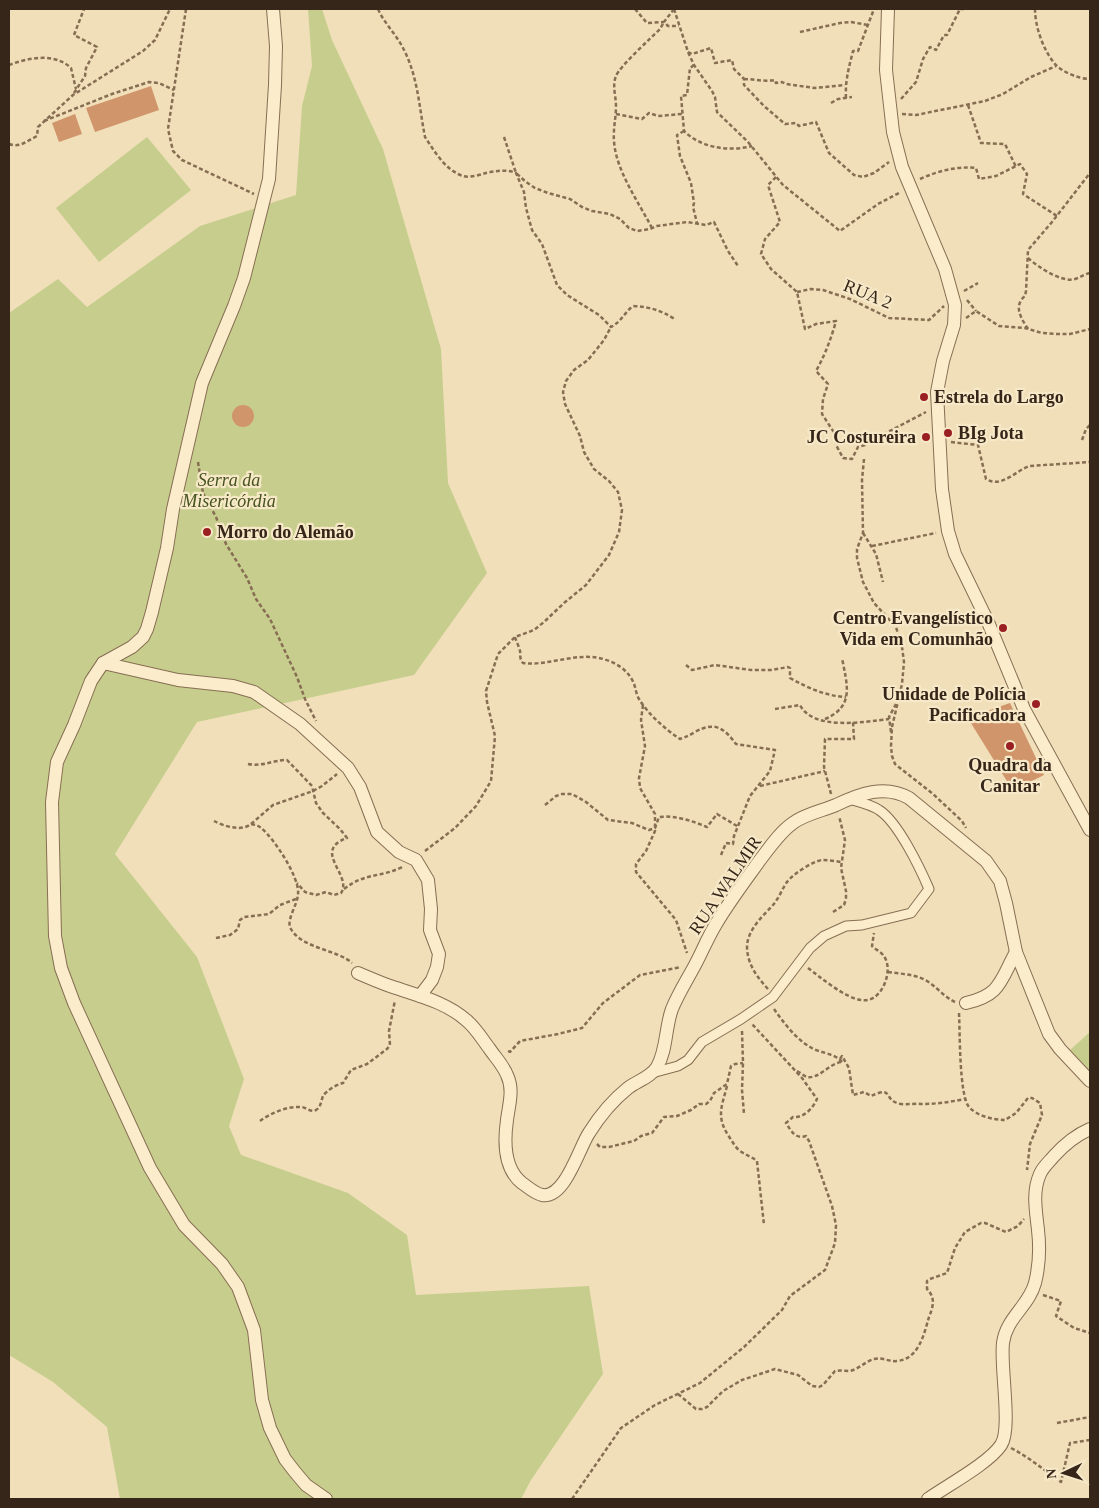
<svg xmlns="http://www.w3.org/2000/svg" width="1099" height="1508" viewBox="0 0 1099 1508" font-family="Georgia,serif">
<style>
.green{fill:#c7ce8d}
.building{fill:#d1956c}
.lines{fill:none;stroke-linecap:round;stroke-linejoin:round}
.pedestrian-casing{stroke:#876e53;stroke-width:11}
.minor-casing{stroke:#876e53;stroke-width:14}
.path{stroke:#876e53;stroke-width:2.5;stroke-dasharray:4 2.5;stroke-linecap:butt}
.pedestrian{stroke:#fbeccc;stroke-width:9}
.minor{stroke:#fbeccc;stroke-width:12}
.poi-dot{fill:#9a1f22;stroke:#f7e9c8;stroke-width:2}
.labels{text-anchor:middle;stroke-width:4.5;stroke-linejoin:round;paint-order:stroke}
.street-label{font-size:18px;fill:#352619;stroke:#f7e9c8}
.poi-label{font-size:18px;font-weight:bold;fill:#352619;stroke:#f7e9c8;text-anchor:start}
.park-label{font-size:18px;font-style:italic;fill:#46531e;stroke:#f7e9c8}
</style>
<rect width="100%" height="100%" fill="#f0dfb9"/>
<g class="green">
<polygon points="308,9 322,9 332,40 383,149 441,349 448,483 487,573 414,675 197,722 115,854 197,957 244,1079 229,1126 241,1155 348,1193 407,1235 416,1295 589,1286 603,1374 531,1480 521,1499 120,1499 107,1427 53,1382 9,1355 9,313 58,279 87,307 200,226 296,195 302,106 312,66"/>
<polygon points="147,137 191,190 99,262 56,208"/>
<polygon points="1090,1032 1090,1072 1070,1050"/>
</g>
<g class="building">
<polygon points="151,86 159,110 95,132 86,108"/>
<polygon points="75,114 82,134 59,142 52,123"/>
<circle cx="243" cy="416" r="11"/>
<polygon points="1010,703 1044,775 1026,784 1010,786 969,720 980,711 987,711"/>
</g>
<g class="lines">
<g class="pedestrian-casing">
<path id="pedestrian" d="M652 1073 678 1066 688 1060 702 1042 741 1019 773 997 810 948 824 936 846 926 862 925 911 913 929 889C920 868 898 822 879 810 870 804 859 802 849 799"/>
</g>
<g class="minor-casing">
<g id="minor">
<polyline points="273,9 276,46 275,85 269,179 244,278 234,306 202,383 173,509 167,548 152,612 147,629 143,637 132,647 103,663 91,681 74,725 57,762 52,802 55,936 61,968 74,1003 150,1168 184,1225 222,1264 238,1287 254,1330 262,1400 270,1428 285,1459 295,1472 306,1485 326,1499"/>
<polyline points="888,9 886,70 893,132 902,167 945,269 955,305 954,325 943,361 937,392 942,489 948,531 955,554 988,622 1024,709 1090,830"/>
<polyline points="103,663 178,680 233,686 254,692 300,724 348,768 360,787 377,832 399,852 416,860 428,880 431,909 430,930 439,954 437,967 432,980 420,996"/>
<path d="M358 973C370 978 383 984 396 988 420 996 447 1003 466 1020 476 1028 482 1039 489 1048 495 1057 503 1065 507 1075 514 1090 509 1104 507 1120 504 1141 504 1169 522 1183 528 1187 534 1193 542 1195 565 1199 579 1148 589 1133 599 1117 613 1100 628 1088 637 1081 651 1077 657 1067 667 1050 665 1028 672 1009 678 994 687 980 695 965 702 952 708 937 716 924 729 902 745 881 760 860 770 847 780 832 793 823 805 814 822 811 836 805 859 794 885 784 909 798L986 861 1000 881 1006 903 1016 952 1049 1034 1060 1049 1090 1081"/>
<path d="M966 1003C1001 995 1000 981 1016 952"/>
<path d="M928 1499C948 1485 989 1463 1001 1445 1012 1429 1000 1366 1003 1343 1006 1318 1029 1306 1035 1283 1039 1267 1040 1247 1038 1230 1036 1211 1032 1192 1040 1174 1043 1167 1049 1162 1054 1156 1064 1145 1076 1135 1090 1129"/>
</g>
</g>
<g class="path">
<polyline points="186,9 168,129 173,151 182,160 254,194"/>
<path d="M378 9C384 23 396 34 403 48 418 76 419 107 425 137 435 152 445 170 463 176 470 178 479 175 486 173 496 171 506 169 516 173L524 192 526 208 532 230 542 244 557 285 567 295 599 315 611 327C622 321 624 313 633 306 650 307 661 310 676 320"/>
<polyline points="635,9 647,23 664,22"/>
<polyline points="674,9 688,52 694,65 712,91 715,97 717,112 748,142 783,185 840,231 878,204 899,193"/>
<polyline points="674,9 664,22 668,26 679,26"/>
<path d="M1035 9C1035 26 1043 50 1055 64 1062 72 1079 79 1090 79"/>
<polyline points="800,32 840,23 851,22 868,25"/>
<polyline points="688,52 692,54 711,48 715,63 732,60 734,69 744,79 744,85 764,106 785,124 796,123 799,126 816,122 829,153 854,175 863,177 874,173 889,162"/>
<path d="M9 65C28 58 54 52 71 68L76 89"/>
<path d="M694 65 690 68 687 95 681 96 684 131C701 148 729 152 752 146"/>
<path d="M744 79C754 79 764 82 775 80L776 83 782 82 786 84 815 88 845 85"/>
<polyline points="74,93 85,76 86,68 97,47 74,35 84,9"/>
<path d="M846 98C845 81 849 67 853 51H858L874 9"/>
<polyline points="901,99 916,82 923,59 930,47 936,50 944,35 947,35 960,9 964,9"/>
<polyline points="831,103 838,99 852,97"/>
<polyline points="968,105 981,143 1005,144 1016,167"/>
<polyline points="616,114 642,119 649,113 658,116 682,114"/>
<polyline points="902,114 916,115 985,101 1003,94 1031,77 1056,66"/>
<polyline points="44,121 112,94 149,82 159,83 174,90"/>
<polyline points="684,131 677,135 680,156 691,183 694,203 693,207 697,223"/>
<polyline points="504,137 516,173 526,182 535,188 548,193 570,199 582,207 592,211 610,214 620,219 629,228 637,231 650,229 657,226 687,222 706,225 714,222 728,251 738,266"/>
<path d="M9 144C20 148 27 141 37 136L38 127 73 95 143 51 155 40 170 9"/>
<path d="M776 177 768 185 780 222 765 239 761 254 771 269 797 292 805 329 816 324 836 321C831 339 825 355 816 371L828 384 823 399 822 414 837 437 836 445 843 458 852 459 858 447 865 445 872 437 886 433 926 412"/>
<path d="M920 179C938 171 956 166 976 168L979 179 996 176 1020 164 1027 174 1023 194 1057 216"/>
<path d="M652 228C638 201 616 171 614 141 613 129 616 118 616 106 616 96 612 86 616 76 620 66 651 38 660 29L664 22"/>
<path d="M1028 258C1038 267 1062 283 1075 279 1081 277 1085 274 1090 273"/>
<polyline points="964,291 978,283"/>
<polyline points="797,292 811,289 823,290 850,299 889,318 929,320 944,306"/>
<polyline points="967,300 976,311"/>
<polyline points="966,318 976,311 999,326 1025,328 1042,333 1057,334 1070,334 1090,329"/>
<path d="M1028 329C1021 318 1013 306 1025 296L1026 291 1028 250 1052 222 1090 173"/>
<polyline points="1082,440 1086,429 1090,425"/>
<path d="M951 442 978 445 986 479C1002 489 1017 469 1030 466L1090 462"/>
<polyline points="864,459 862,480 863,533 857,549 857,558 863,582 874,603 896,627 902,647 904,662 902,684 892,727 891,746 892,756 895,764 933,794 962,821 966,828"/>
<polyline points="198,462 203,493 216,517 226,544 247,578 256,599 270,619 297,677 305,699 316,721"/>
<polyline points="863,533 876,554 883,582"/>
<polyline points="872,546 936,533"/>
<path d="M515 637C516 641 518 644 519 648 522 654 518 657 523 663 548 666 574 653 599 658 614 661 629 670 634 684 636 689 636 694 639 699 648 714 665 729 680 739 686 737 690 735 695 732 715 721 724 728 736 744L775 750 770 771 750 796 734 836 733 844 726 843 721 855"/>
<path d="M686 665 692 670 715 665 751 670H772L788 667 790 668V678C808 688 826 696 846 697"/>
<polyline points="643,705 641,720 645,746 639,778 640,788 655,814 655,831 646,851 636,864 636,872 676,920 687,953"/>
<path d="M775 709 800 705C813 731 865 722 889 719"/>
<path d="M825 719C855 706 847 685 842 658"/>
<polyline points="891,732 889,717 896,704"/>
<path d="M248 764C262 767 273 760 287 760L312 786 316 803 323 813 340 829 347 838C311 851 353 875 341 893L334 895 326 892 316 895 305 892 297 883"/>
<polyline points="760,786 825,771"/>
<polyline points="831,794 824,767 825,739 854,739 853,722"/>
<path d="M545 805 556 796 562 794H572L586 802 608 820 632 823 649 830 655 828 659 817C675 815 692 821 707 827L717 814 737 826"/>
<path d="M214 821C224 826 241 832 251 824 255 825 258 825 261 828 274 838 300 878 298 894 298 903 287 919 290 927 299 948 336 949 352 963"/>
<polyline points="251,824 273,805 313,791 322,786 337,774"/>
<polyline points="425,851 455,828 476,806 491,781 495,736 487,702 486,691 498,654 515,637 534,630 544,622 564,603 586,585 609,555 619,532 622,510 618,492 609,481 594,469 584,452 580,436 565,404 563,392 566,381 574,370 588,360 604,340 611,327"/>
<path d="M344 889C366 872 380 878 402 867"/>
<polyline points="833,912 844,905 846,899 846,891 841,868 845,840 839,816"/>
<polyline points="216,938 230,935 238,929 240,920 244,917 269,914 280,905 296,899"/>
<path d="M808 968C820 977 846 999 862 1000 881 1003 892 974 886 960 883 952 877 951 872 946L874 933"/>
<path d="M888 972C901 974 915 974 927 981 937 987 944 997 955 1002"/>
<path d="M768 989C757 977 747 964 747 946 748 929 763 916 773 905 779 898 782 889 787 882 793 874 813 861 822 860 828 860 835 861 841 862"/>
<path d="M774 1009C784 1023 795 1038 810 1047 819 1053 835 1053 842 1062"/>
<path d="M959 1013C960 1031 959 1095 969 1107 977 1116 994 1120 1005 1120L1016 1113 1028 1098H1032L1040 1103 1042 1115 1030 1144 1027 1170"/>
<polyline points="742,1031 743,1063 742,1090 744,1114"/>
<polyline points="508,1051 510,1052 520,1041 558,1034 582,1028 603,1003 640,975 681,967"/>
<path d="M840 1059 842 1056 849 1068 853 1095 864 1092 871 1096C895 1085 882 1101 901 1104 908 1105 915 1103 921 1104 936 1104 950 1102 965 1099"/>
<path d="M797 1071C801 1073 804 1076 807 1077 820 1079 829 1063 842 1062"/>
<path d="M727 1086C722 1106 716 1116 728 1135 732 1141 735 1147 740 1151 746 1155 752 1157 757 1161L764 1225"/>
<path d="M260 1121C271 1113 287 1106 301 1107 306 1107 311 1113 316 1110 321 1107 321 1101 323 1096 327 1090 336 1085 343 1083L351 1070 367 1064 387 1049 390 1045 389 1031 395 1000"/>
<polyline points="597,1144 600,1147 609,1147 634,1141 641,1136 652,1133 664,1117 677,1116 691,1110 699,1104 706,1104 710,1101 714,1093 727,1084 731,1066 735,1064 743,1063"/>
<polyline points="1043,1295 1061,1301 1056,1316 1074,1328 1090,1333"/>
<path d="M678 1394 696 1409H702L707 1407 723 1391 742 1380 775 1369 798 1375 812 1386 819 1387 823 1385 835 1371C840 1370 845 1371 850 1371 859 1369 866 1361 874 1359 883 1357 889 1362 897 1361 919 1359 924 1334 929 1317 933 1307 936 1298 927 1289V1281L930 1279 947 1273 955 1248 965 1232 981 1223H985L1006 1232 1018 1226 1024 1219"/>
<polyline points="1057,1423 1090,1417"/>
<path d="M1011 1448C1030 1458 1044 1470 1061 1482L1070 1443 1090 1440"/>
<path d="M572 1499 621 1428 655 1405 700 1383 744 1347 782 1310 790 1296 825 1270 835 1243 836 1225 832 1206 809 1141 806 1136C795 1139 792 1132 786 1123L793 1117C804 1118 813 1108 817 1099L802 1078 752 1024"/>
</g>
<use href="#pedestrian" class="pedestrian"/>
<use href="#minor" class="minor"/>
</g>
<g class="poi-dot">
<circle cx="924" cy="397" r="5"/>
<circle cx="948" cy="433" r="5"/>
<circle cx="926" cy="437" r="5"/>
<circle cx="207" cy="532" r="5"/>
<circle cx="1003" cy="628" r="5"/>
<circle cx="1036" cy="704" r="5"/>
<circle cx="1010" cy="746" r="5"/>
</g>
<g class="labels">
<g class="street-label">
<text transform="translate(868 294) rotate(22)" y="6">RUA 2</text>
<text transform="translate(725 885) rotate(-56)" y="6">RUA WALMIR</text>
</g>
<g class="poi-label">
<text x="934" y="403">Estrela do Largo</text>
<text x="958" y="439">BIg Jota</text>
<text x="916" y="443" text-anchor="end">JC Costureira</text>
<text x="217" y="538">Morro do Alemão</text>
<text x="993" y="624" text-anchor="end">Centro Evangelístico<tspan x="993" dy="21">Vida em Comunhão</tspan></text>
<text x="1026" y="700" text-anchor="end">Unidade de Polícia<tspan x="1026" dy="21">Pacificadora</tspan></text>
<text x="1010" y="771" text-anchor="middle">Quadra da<tspan x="1010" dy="21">Canitar</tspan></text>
</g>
<g class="park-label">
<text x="229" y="486">Serra da<tspan x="229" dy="21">Misericórdia</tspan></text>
</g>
</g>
<rect width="1099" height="1508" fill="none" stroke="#352619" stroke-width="20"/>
<g transform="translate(1064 1473) rotate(266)" stroke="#f7e9c8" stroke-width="4" paint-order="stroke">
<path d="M0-4L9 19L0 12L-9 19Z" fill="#352619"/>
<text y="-8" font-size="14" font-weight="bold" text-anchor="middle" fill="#352619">N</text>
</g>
</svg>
